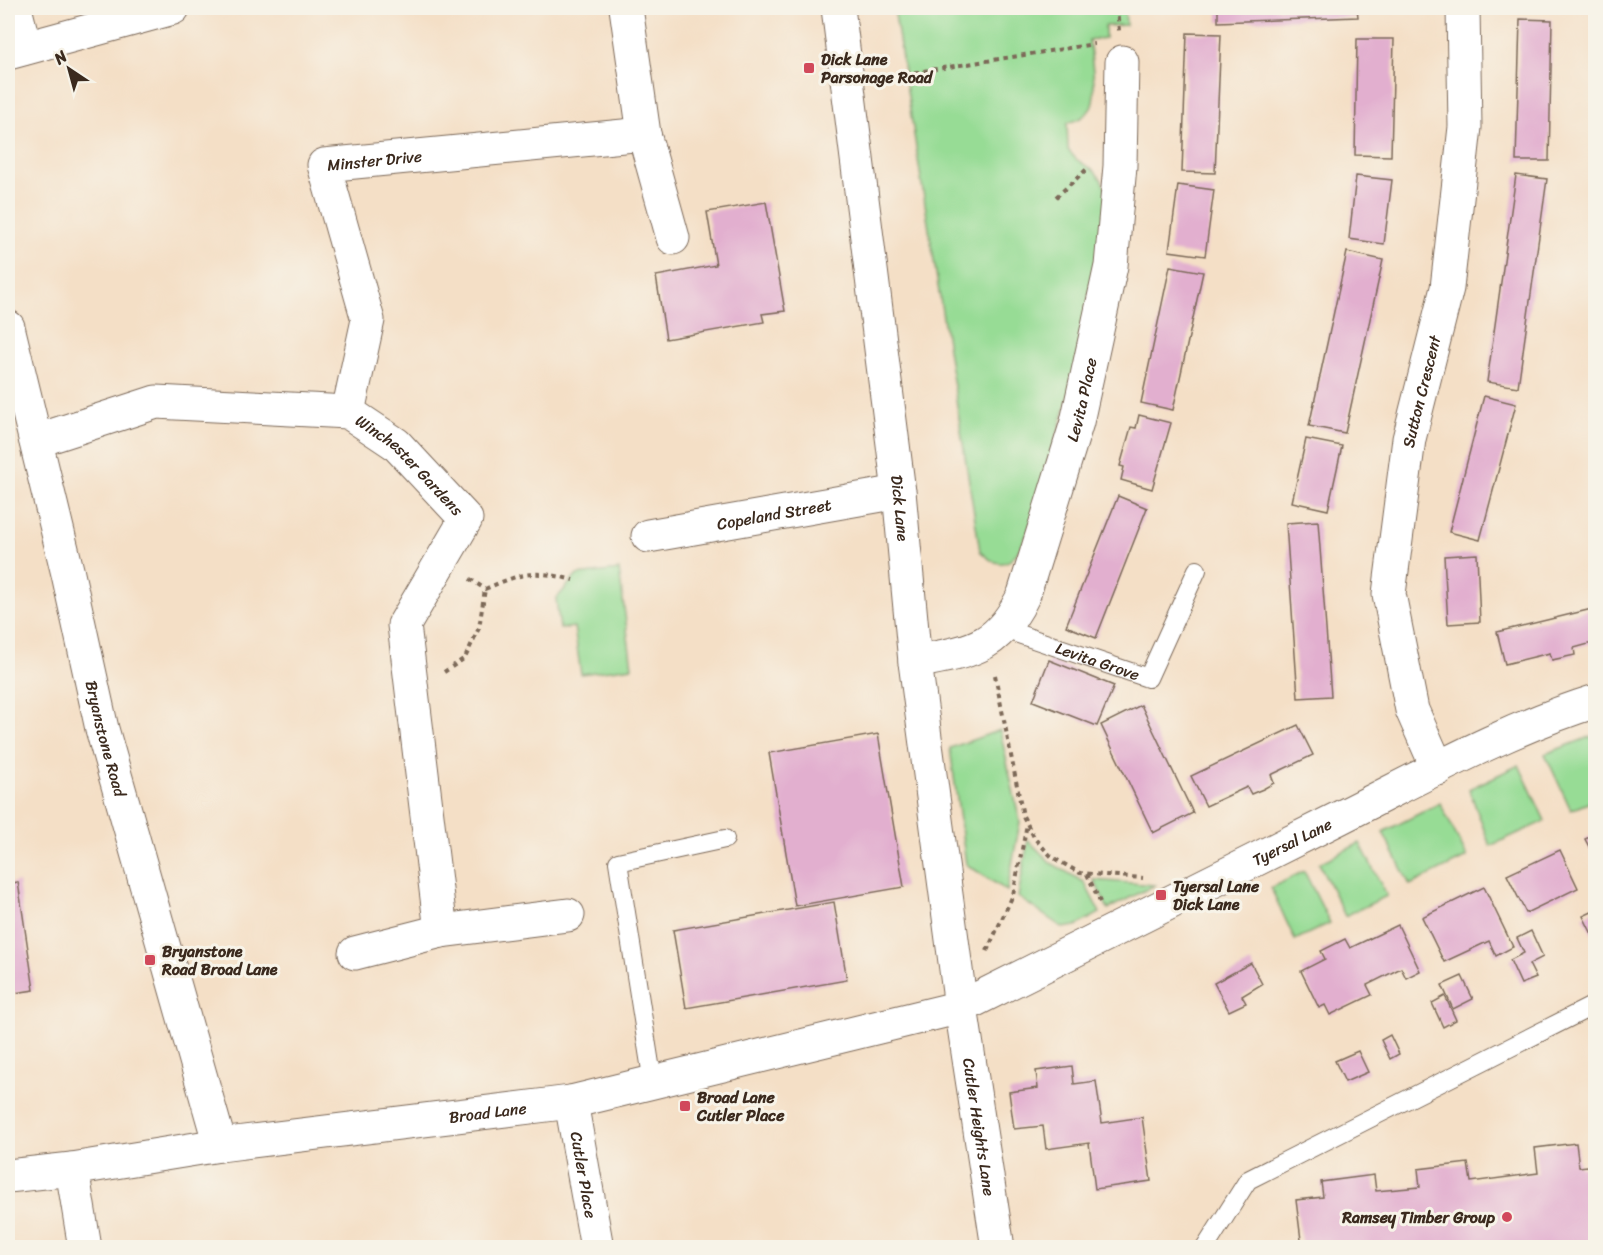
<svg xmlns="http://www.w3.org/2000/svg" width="1603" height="1255" viewBox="0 0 1603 1255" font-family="Sriracha,sans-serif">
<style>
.green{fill:#97dc95;stroke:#69835a;stroke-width:1.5}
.building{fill:#e2afcf}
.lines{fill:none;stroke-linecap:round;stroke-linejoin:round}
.lane-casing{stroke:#7c6959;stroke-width:20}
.street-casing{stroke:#7c6959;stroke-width:35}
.secondary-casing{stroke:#7c6959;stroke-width:35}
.path{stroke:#7c6959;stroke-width:4;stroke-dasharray:4.5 4.5;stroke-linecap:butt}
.lane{stroke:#fff;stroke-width:18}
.street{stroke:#fff;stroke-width:33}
.secondary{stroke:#fff;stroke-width:33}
.poi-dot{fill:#d1495b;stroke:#f7f3e8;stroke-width:2}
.labels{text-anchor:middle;stroke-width:6;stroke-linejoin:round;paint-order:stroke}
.poi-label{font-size:16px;font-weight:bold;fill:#3b2a1e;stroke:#f7f3e8;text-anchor:start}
.street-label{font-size:16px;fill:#3b2a1e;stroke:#f7f3e8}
</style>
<rect width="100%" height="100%" fill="#f7f3e8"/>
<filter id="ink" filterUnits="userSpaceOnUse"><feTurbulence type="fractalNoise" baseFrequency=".0167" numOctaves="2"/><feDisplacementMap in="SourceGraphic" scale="12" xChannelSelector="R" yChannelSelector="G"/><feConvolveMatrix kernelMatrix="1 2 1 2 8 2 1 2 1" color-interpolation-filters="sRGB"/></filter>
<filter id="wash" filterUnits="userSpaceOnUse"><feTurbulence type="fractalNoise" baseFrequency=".008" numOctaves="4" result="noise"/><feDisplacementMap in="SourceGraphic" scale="24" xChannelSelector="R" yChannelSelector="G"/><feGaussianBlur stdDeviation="1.35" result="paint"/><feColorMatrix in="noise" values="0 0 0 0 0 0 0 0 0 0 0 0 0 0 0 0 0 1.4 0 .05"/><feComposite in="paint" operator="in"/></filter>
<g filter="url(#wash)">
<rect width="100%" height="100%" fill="#f4dfc6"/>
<g class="green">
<path d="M894 8H1125L1126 25 1105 26V38L1089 40C1091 56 1098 95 1091 108 1086 117 1076 121 1067 123L1068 150 1076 159 1094 171 1101 179 1108 193 1072 385 1028 532C1018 555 1006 578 980 551Z"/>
<polygon points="619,570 632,667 581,674 574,627 560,629 556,599 577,575"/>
<polygon points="1000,730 1020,822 1007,891 966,864 950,748"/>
<polygon points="1595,735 1595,800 1571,810 1545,754"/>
<polygon points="1519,765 1545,821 1490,846 1469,789"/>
<polygon points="1440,803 1467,857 1410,885 1383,832"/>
<polygon points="1028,840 1051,863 1084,882 1100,913 1076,926 1063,928 1018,897"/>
<polygon points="1360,843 1387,896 1345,916 1319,863"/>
<polygon points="1304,871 1330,923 1295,940 1271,888"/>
<polygon points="1094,880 1155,885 1108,909"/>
</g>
<g id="blocks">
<g class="building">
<polygon points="1218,8 1357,8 1358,17 1218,22"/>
<polygon points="1520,19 1552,20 1549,161 1516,161"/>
<polygon points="1187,33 1221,34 1215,173 1182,172"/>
<polygon points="1357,39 1394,39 1391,156 1355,155"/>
<polygon points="1516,175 1547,179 1518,387 1487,382"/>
<polygon points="1356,176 1392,180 1384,244 1349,239"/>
<polygon points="1178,185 1214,190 1205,256 1169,251"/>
<polygon points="766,202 785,311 762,314 764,322 666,339 656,276 716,265 707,212"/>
<polygon points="1347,252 1383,260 1345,433 1309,426"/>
<polygon points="1170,266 1203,272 1173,410 1141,403"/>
<polygon points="1484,396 1516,404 1480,540 1449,532"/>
<polygon points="1139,415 1171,423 1152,489 1121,480 1124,467 1120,466 1131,427 1136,428"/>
<polygon points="1306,439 1342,446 1328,510 1292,502"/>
<polygon points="1118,496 1147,508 1096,638 1066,626"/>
<polygon points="1318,521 1331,696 1298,698 1286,523"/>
<polygon points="1477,554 1480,622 1448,624 1444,556"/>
<polygon points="1596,608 1596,642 1574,648 1575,655 1552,660 1550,653 1505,664 1497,632"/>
<polygon points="1049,660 1114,686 1097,726 1033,701"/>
<polygon points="1141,705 1193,813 1153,833 1101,725"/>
<polygon points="1298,725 1313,755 1271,775 1274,783 1263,789 1251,794 1247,787 1206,806 1191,776"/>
<polygon points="878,734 904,887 795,906 769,753"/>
<polygon points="1596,834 1596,860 1585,839"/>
<polygon points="1560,850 1578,888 1526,913 1507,875"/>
<polygon points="18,882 34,990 8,994 8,884"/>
<polygon points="1484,887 1513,947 1496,956 1489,941 1444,962 1422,917"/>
<polygon points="834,902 847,980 686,1008 673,930"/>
<polygon points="1596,910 1596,942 1583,916"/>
<polygon points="1398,925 1420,971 1406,978 1401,968 1367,985 1372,995 1330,1015 1325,1005 1319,1008 1301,971 1325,959 1321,951 1345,939 1350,948"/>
<polygon points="1531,931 1543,957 1529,964 1536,978 1521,984 1510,960 1524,953 1517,938"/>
<polygon points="1251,963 1262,984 1242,996 1246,1003 1229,1011 1214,983"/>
<polygon points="1462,976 1473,999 1453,1009 1442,985"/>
<polygon points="1445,996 1456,1020 1443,1027 1432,1003"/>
<polygon points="1390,1035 1399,1054 1390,1059 1381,1040"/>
<polygon points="1358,1051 1368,1072 1345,1082 1335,1061"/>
<polygon points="1072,1066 1074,1084 1096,1081 1102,1123 1142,1117 1151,1181 1095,1189 1089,1143 1046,1149 1043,1126 1014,1129 1009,1092 1038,1088 1036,1071"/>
<polygon points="1576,1143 1579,1167 1596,1165 1596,1248 1302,1248 1296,1200 1323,1197 1321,1182 1374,1175 1376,1191 1420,1187 1418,1169 1468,1163 1471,1182 1538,1173 1535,1148"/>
</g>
</g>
</g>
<g filter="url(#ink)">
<use href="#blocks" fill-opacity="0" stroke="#7c6959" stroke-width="1.5"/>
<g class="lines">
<g class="lane-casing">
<g id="lane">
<path id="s1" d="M1004 629 1148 678 1197 570"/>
<polyline points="653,1083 618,862 725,839"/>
<polyline points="1205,1248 1248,1180 1596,1004"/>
</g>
</g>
<g class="street-casing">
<g id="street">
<polyline points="15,8 25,48"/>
<polyline points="626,8 644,134 673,238"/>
<polyline points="8,53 173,8"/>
<path id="s2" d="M8 327 68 574 102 729 220 1145"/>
<path id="s3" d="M348 412 368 320 324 165 644 134"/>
<path id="s4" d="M36 441 156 402 348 412 396 444 466 519 404 625 441 931"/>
<path id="s5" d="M648 536 899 492"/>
<path id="s6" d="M915 662C970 651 998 650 1024 594L1077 422 1111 266 1120 166 1122 62"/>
<path id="s7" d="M1438 769 1412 710 1389 594 1409 439 1447 288 1465 127 1463 8"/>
<polyline points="355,953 441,931 568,915"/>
<path id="s8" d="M571 1102 597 1248"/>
<polyline points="72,1169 85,1248"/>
<path id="s9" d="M8 1176 72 1169 220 1145 571 1102 961 1007"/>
</g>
</g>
<g class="secondary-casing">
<g id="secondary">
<path id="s10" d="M838 8 899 492 915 662 961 1007 998 1248"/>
<path id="s11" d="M961 1007C1087 944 1213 881 1339 818 1423 776 1506 729 1596 701"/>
</g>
</g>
<g class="path">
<polyline points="1117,8 1119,31"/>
<polyline points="879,78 1094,44"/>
<polyline points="1056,197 1087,169"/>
<path d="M470 579 485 589C522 573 533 569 573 580"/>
<polyline points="444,672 465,658 479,628 485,589"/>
<polyline points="995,675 1023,816 1035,839 1052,857 1080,873 1143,878"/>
<polyline points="1087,874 1100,902"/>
<polyline points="987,951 1013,895 1027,824"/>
</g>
<use href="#lane" class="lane"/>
<use href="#street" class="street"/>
<use href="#secondary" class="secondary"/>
</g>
</g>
<g class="poi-dot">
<rect x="803" y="62" width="12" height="12" rx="3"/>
<rect x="1155" y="889" width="12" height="12" rx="3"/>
<rect x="144" y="954" width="12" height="12" rx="3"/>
<rect x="679" y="1100" width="12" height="12" rx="3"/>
<circle cx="1507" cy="1217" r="6"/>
</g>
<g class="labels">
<g class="poi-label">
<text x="821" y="65">Dick Lane<tspan x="821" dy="18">Parsonage Road</tspan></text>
<text x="1173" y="892">Tyersal Lane<tspan x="1173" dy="18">Dick Lane</tspan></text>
<text x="162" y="957">Bryanstone<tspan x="162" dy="18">Road Broad Lane</tspan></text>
<text x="697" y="1103">Broad Lane<tspan x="697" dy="18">Cutler Place</tspan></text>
<text x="1495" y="1223" text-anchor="end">Ramsey Timber Group</text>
</g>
<g class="street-label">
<text dy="6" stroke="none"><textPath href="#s3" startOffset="306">Minster Drive</textPath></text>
<text dy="6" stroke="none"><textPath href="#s7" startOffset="388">Sutton Crescent</textPath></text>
<text dy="6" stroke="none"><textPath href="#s6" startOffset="339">Levita Place</textPath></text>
<text dy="6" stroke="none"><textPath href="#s4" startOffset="400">Winchester Gardens</textPath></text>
<text dy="6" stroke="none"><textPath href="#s10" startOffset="504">Dick Lane</textPath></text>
<text dy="6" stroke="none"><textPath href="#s5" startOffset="128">Copeland Street</textPath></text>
<text dy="6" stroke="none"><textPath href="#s1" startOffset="99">Levita Grove</textPath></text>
<text dy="6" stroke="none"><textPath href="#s2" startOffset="423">Bryanstone Road</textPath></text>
<text dy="6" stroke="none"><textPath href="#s11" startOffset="370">Tyersal Lane</textPath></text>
<text dy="6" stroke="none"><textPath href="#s9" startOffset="484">Broad Lane</textPath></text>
<text dy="6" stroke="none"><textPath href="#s10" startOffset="1128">Cutler Heights Lane</textPath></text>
<text dy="6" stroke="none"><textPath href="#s8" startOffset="74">Cutler Place</textPath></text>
</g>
</g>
<rect width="1603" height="1255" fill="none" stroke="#f7f3e8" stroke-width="30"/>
<g transform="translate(69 69) rotate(324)" stroke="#f7f3e8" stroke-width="4.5" paint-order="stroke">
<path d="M0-4.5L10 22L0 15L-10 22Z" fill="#3b2a1e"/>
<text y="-9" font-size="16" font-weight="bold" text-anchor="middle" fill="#3b2a1e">N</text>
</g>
</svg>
